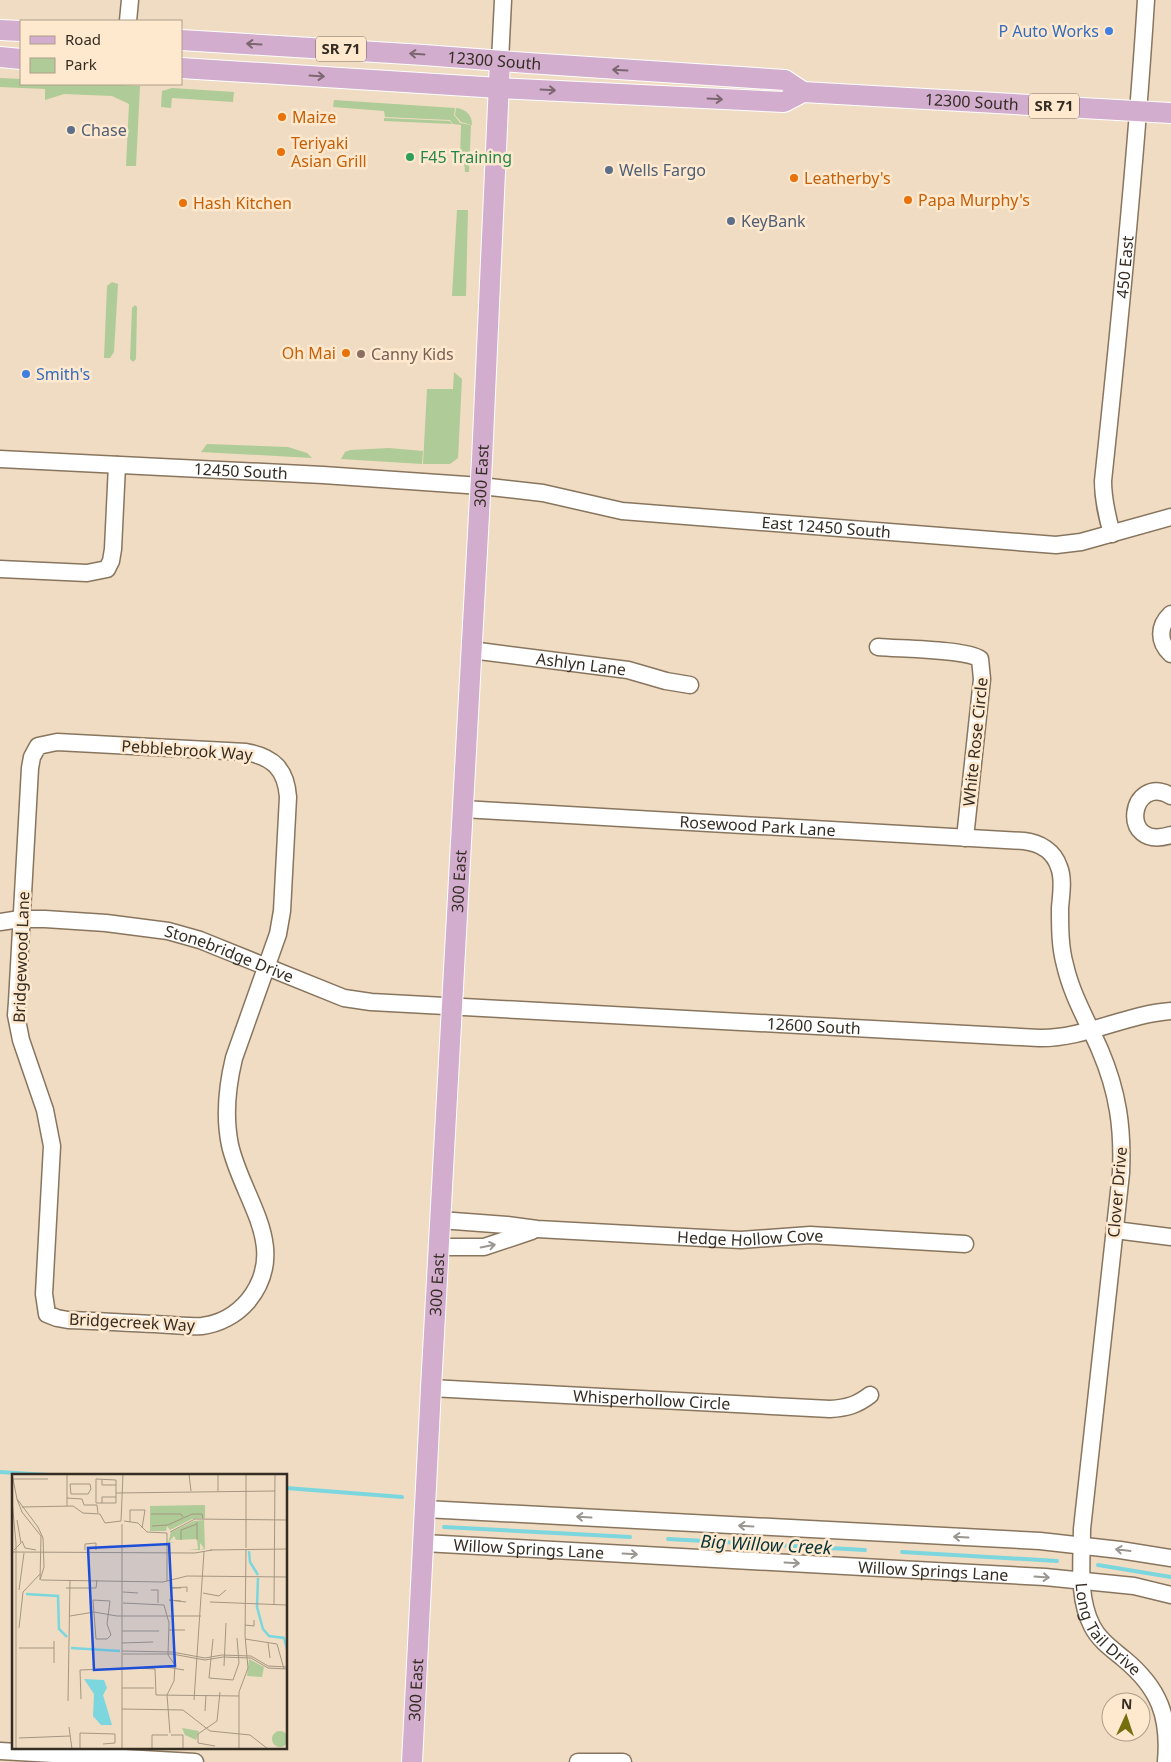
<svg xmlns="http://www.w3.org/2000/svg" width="1171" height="1762" viewBox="0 0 1171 1762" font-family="'Noto Sans',sans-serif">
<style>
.green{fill:#afcb97}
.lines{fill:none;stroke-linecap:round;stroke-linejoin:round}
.stream{stroke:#7cd6de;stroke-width:4}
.minor-casing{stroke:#88755e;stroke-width:19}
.major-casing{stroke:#fff;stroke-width:22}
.minor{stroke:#fff;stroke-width:16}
.major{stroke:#d3adce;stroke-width:20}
.oneway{stroke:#7c6770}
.oneway2{stroke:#9a9691}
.shop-dot{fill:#3f7fe0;stroke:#fee9cf;stroke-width:2}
.food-dot{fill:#e8710a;stroke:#fee9cf;stroke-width:2}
.service-dot{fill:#5c6f8a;stroke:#fee9cf;stroke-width:2}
.leisure-dot{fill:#2e9e5b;stroke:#fee9cf;stroke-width:2}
.education-dot{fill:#8d6e63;stroke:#fee9cf;stroke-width:2}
.labels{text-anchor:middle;stroke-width:5;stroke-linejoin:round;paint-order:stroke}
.shield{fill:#fee9cf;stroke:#716557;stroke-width:1}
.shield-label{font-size:15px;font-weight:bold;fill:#352d23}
.shop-label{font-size:16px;fill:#366cbe;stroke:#fee9cf;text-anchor:end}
.street-label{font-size:16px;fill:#352d23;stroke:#fee9cf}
.food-label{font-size:16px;fill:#c56008;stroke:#fee9cf;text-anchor:start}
.service-label{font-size:16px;fill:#4e5e75;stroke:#fee9cf;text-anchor:start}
.leisure-label{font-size:16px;fill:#27864d;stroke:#fee9cf;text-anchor:start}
.education-label{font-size:16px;fill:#785e54;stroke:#fee9cf;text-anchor:start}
.water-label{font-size:18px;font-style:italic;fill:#063438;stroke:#fee9cf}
.inset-river{fill:none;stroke:#7cd6de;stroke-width:2.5}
.inset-road{fill:none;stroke:#a59682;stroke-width:1}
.view{fill:#1d4ed8;fill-opacity:0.15;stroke:#1d4ed8;stroke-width:2.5}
.inset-edge{fill:none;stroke:#352d23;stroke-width:2.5}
</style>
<rect width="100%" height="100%" fill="#f0dcc2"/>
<g class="green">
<polygon points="0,78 21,79 21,84 99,84 140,86 136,166 126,166 129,104 112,96 64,94 45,100 45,89 0,87"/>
<polygon points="172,88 234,92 233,102 172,98 171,108 161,107 162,91"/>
<polygon points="334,100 455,108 454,115 460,123 471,125 469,172 465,172 464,160 460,158 461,125 453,124 450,120 385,117 384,111 333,107"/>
<path d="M456 108C466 109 472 115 472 125L461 122 455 115Z"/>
<polygon points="384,118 450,121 452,124 384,121"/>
<polygon points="457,210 468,210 466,296 452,296"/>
<polygon points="112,282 118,284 114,352 110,358 104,358 107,286"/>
<polygon points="135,305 137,307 136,359 133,362 130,359 132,308"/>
<polygon points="454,372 462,379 458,458 450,464 423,464 427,389 453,389"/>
<polygon points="207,444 288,447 307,453 312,458 201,452"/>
<polygon points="389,448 423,451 422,464 341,459 345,452 350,450"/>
</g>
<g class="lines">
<g class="stream">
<polyline points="0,1472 65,1476"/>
<polyline points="286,1488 402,1497"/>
<polyline points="444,1527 630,1537"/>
<polyline points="668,1539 865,1550"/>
<polyline points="902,1552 1057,1561"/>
<polyline points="1098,1565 1171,1577"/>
</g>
<g class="minor-casing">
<g id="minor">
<polyline points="128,21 130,0"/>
<polyline points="500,61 503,0"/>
<path id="s1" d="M0 459 323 475 481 486 543 493 622 511 1056 545 1081 542 1171 517"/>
<path id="s2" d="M1112 534C1107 516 1103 500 1103 481 1120 321 1136 161 1146 0"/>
<polyline points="0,569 87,573 107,569 111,561 113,549 117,465"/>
<path d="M1171 614C1158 626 1158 642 1171 654"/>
<path d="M878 647C899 649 966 649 980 659L982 679 965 838"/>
<path id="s3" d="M471 650 628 670 666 681 690 685"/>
<path d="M57 742 246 752C273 757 286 769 288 797L282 911 278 934 234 1058C227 1087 224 1116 230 1145 242 1199 291 1248 248 1301 236 1315 219 1324 202 1326 187 1327 171 1325 156 1324 127 1323 98 1321 68 1320L57 1318 47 1314 44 1294 52 1146 45 1110 21 1040 16 1015 17 1002 30 768 32 757 38 746Z"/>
<path d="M1171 796C1130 772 1117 852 1171 835"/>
<path id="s4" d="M463 809 1024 841C1040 843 1054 851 1059 867 1064 879 1061 895 1060 908 1060 928 1060 947 1065 965 1072 996 1088 1022 1100 1050 1118 1092 1123 1128 1121 1173L1082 1529C1082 1560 1077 1597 1092 1626 1099 1640 1112 1649 1124 1659 1159 1688 1170 1716 1166 1762"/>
<path id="s5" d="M0 922 20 919H45L106 923 168 931 200 940 344 998 371 1002 1039 1038C1084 1039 1126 1014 1171 1011"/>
<path id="s6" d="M440 1220 507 1225 537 1229 741 1240 810 1235 965 1244"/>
<polyline points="1115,1230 1171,1237"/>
<polyline points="439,1247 484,1247 532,1231"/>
<path id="s7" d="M431 1388 830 1409C847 1408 857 1405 870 1395"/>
<polyline points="425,1509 1040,1541 1120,1550 1171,1558"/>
<path id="s8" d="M424 1543 1045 1577 1134 1586 1171 1595"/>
<polyline points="0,1751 195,1762"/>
<polyline points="578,1762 623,1762"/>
</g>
</g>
<g class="major-casing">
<g id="major">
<polyline points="0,30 21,31"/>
<path id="s9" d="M181 40 424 55 528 63 785 80 803 92 1171 113"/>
<polyline points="0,57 21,59"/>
<polyline points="181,68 499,88 784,102 803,92"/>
<path id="s10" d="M412 1762 431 1388 482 460 500 61"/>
</g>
</g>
<use href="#minor" class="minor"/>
<use href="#major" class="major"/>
</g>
<defs><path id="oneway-shaft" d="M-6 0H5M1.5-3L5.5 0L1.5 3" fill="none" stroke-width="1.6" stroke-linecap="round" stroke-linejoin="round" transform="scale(1.25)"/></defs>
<g class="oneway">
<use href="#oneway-shaft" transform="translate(254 44) rotate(-177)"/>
<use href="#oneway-shaft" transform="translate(417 54) rotate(-176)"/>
<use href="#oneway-shaft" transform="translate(620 70) rotate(-177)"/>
<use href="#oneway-shaft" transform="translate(317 76) rotate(4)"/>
<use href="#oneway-shaft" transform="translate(548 90) rotate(3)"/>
<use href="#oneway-shaft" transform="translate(715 99) rotate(3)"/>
</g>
<g class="oneway2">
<use href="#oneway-shaft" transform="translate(488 1246) rotate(-11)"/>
<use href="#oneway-shaft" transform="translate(584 1517) rotate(-177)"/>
<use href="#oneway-shaft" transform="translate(746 1526) rotate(-177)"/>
<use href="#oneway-shaft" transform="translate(961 1537) rotate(-177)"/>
<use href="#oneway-shaft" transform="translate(1123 1550) rotate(-173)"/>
<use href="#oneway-shaft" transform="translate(630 1554) rotate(3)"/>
<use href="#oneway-shaft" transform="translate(792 1563) rotate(3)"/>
<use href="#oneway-shaft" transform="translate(1042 1577) rotate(4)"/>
</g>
<g class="shop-dot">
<circle cx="1109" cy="31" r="5"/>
<circle cx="26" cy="374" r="5"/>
</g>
<g class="food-dot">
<circle cx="282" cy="117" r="5"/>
<circle cx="281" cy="152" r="5"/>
<circle cx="794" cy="178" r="5"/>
<circle cx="908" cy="200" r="5"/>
<circle cx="183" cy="203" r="5"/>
<circle cx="346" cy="353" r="5"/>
</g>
<g class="service-dot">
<circle cx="71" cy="130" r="5"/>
<circle cx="609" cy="170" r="5"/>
<circle cx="731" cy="221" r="5"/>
</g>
<circle class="leisure-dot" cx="410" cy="157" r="5"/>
<circle class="education-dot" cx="361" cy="354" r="5"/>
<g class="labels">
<g class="shield">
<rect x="316" y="36.5" width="50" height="25" rx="4"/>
<rect x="1029" y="93.5" width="50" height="25" rx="4"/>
</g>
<g class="shield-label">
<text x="341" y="54">SR 71</text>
<text x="1054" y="111">SR 71</text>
</g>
<g class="shop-label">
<text x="1099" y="37">P Auto Works</text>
<text x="36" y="380" text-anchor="start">Smith's</text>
</g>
<g class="street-label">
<text dy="6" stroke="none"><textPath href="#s9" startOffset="314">12300 South</textPath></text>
<text dy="6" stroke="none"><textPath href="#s9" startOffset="796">12300 South</textPath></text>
<text dy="6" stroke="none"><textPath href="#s2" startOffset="269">450 East</textPath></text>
<text dy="6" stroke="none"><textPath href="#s1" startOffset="241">12450 South</textPath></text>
<text dy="6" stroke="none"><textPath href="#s10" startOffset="1288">300 East</textPath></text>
<text dy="6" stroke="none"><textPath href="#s1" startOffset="830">East 12450 South</textPath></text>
<text dy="6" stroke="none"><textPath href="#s3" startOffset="111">Ashlyn Lane</textPath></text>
<text transform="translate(975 742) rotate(-84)" y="6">White Rose Circle</text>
<text transform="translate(187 750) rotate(4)" y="6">Pebblebrook Way</text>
<text dy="6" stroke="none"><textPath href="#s4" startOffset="295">Rosewood Park Lane</textPath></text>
<text dy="6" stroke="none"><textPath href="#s10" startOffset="882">300 East</textPath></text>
<text dy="6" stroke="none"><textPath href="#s5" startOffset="234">Stonebridge Drive</textPath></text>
<text transform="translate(21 957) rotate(-88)" y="6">Bridgewood Lane</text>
<text dy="6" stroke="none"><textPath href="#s5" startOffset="828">12600 South</textPath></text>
<text transform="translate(1117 1192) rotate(-85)" y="6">Clover Drive</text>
<text dy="6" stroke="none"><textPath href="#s6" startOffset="311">Hedge Hollow Cove</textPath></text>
<text dy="6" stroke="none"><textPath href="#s10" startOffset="478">300 East</textPath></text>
<text transform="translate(132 1322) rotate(3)" y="6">Bridgecreek Way</text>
<text dy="6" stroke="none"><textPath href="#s7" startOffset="221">Whisperhollow Circle</textPath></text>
<text dy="6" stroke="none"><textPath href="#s8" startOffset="105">Willow Springs Lane</textPath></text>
<text dy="6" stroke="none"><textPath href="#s8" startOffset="510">Willow Springs Lane</textPath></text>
<text dy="6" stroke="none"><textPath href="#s4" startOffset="1392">Long Tail Drive</textPath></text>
<text dy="6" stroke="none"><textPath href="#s10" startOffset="72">300 East</textPath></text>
</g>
<g class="food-label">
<text x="292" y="123">Maize</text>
<text x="291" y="149">Teriyaki<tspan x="291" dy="18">Asian Grill</tspan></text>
<text x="804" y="184">Leatherby's</text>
<text x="918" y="206">Papa Murphy's</text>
<text x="193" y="209">Hash Kitchen</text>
<text x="336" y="359" text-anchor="end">Oh Mai</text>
</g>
<g class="service-label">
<text x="81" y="136">Chase</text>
<text x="619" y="176">Wells Fargo</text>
<text x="741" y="227">KeyBank</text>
</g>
<g class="leisure-label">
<text x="420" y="163">F45 Training</text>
</g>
<g class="education-label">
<text x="371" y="360">Canny Kids</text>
</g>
<g class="water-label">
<text transform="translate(766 1545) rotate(3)" y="6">Big Willow Creek</text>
</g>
</g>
<g transform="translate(12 1474)">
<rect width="275" height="275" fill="#f0dcc2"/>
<path d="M193 31V44L180 45 158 56 155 52 154 57H138V32ZM192 46 193 75 189 76 192 74 188 69V76H176L186 75 185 65 164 66 162 62 157 68H164L156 69 159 58 182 47ZM237 185 252 193 250 203 235 202ZM170 254 187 257 184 266 173 261ZM260 265a8 8 0 1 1 16 0a8 8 0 1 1-16 0Z" fill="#afcb97"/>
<path d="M72 205 92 206 95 214 91 221 100 251H89L81 242 82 220Z" fill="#7cd6de"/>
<path class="inset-river" d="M237 77 238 88 246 101M246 104 245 133 251 155 257 162 272 164 275 175M14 120 46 122 47 155 55 163M59 174 108 177"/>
<path class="inset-road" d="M0 0 5 25 26 53 31 64 32 93 28 106 29 62 10 38 5 25M61 0H79M177 0 179 17M206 0V17M1 5H36M84 5 104 6V29H84ZM90 6V11H104M58 10H78L79 15 76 20H59ZM104 19 263 17M55 24 70 25 72 31H85L86 39M0 26 4 69V275M90 29V23H104M55 32V0M10 33 61 32 71 39 88 40 93 49M139 40H169L171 43M109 47 111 0M112 47 126 49 135 58 155 59M118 48V36H133L130 54M93 49 109 47M110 50V77M140 52 156 51 180 40H190L191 45M158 58 183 45 275 46M169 66V56L185 50M185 66V48M10 67 13 74 24 76M234 74V0M2 76 9 69 5 46M73 76V70L84 69V76M198 76 275 75M0 78 183 79 200 76M29 106 151 108 175 102 275 103M155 107V59M54 114H84L85 106M169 114H158L175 113V118M7 116 12 79M139 116H146V129M111 118 126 119M191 119 207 122 214 116M81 126 98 127 95 150 99 161 95 165H84ZM169 127 157 126 174 128M198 128 275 131M111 129 152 131 157 149 156 181 163 191 162 207 155 221 158 259M262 131 263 0M58 142 82 138 105 142H189M233 151 242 152V146M7 154 11 118 28 100M157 156H173M110 157H147M201 165 197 204 221 206 227 189 225 164M233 165 265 170 272 195M42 167V189M110 169 141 168M256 169 258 184M7 174H42M110 177 160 178 193 184 210 181 239 182 256 192 275 193M111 180H160L193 186 211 183 239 184 256 194 275 195M212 192 214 149M155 193 172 196M110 214H142M69 225 68 196 124 194 143 195 144 221 227 222M182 226 192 78M56 227 58 106M110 235 171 236 198 257 238 261 256 275M193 237 194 221M57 253 60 275M159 261H171V274M7 264 58 262M186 269V260L205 247 208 218M186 269 203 272M68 275V259L103 260V269L91 270M110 275V77M140 275V261H156M143 275H163M227 275V218L236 194 233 162 234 75"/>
<path class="view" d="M157 70 163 192 82 196 76 74Z"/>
<rect width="275" height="275" class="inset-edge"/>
</g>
<rect x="20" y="20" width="162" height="65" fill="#fee9cf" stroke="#ae9e8a"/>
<rect x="30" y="36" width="25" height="8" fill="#d3adce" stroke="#ae9e8a"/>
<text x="65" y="45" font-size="15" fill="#352d23">Road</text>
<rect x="30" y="58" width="25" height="15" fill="#afcb97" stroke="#ae9e8a"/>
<text x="65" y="70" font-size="15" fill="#352d23">Park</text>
<g transform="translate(1126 1717) rotate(3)"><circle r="24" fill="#fee9cf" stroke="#ae9e8a"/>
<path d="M0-4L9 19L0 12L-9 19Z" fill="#756f10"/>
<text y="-8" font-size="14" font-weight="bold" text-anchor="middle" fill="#352d23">N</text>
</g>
</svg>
